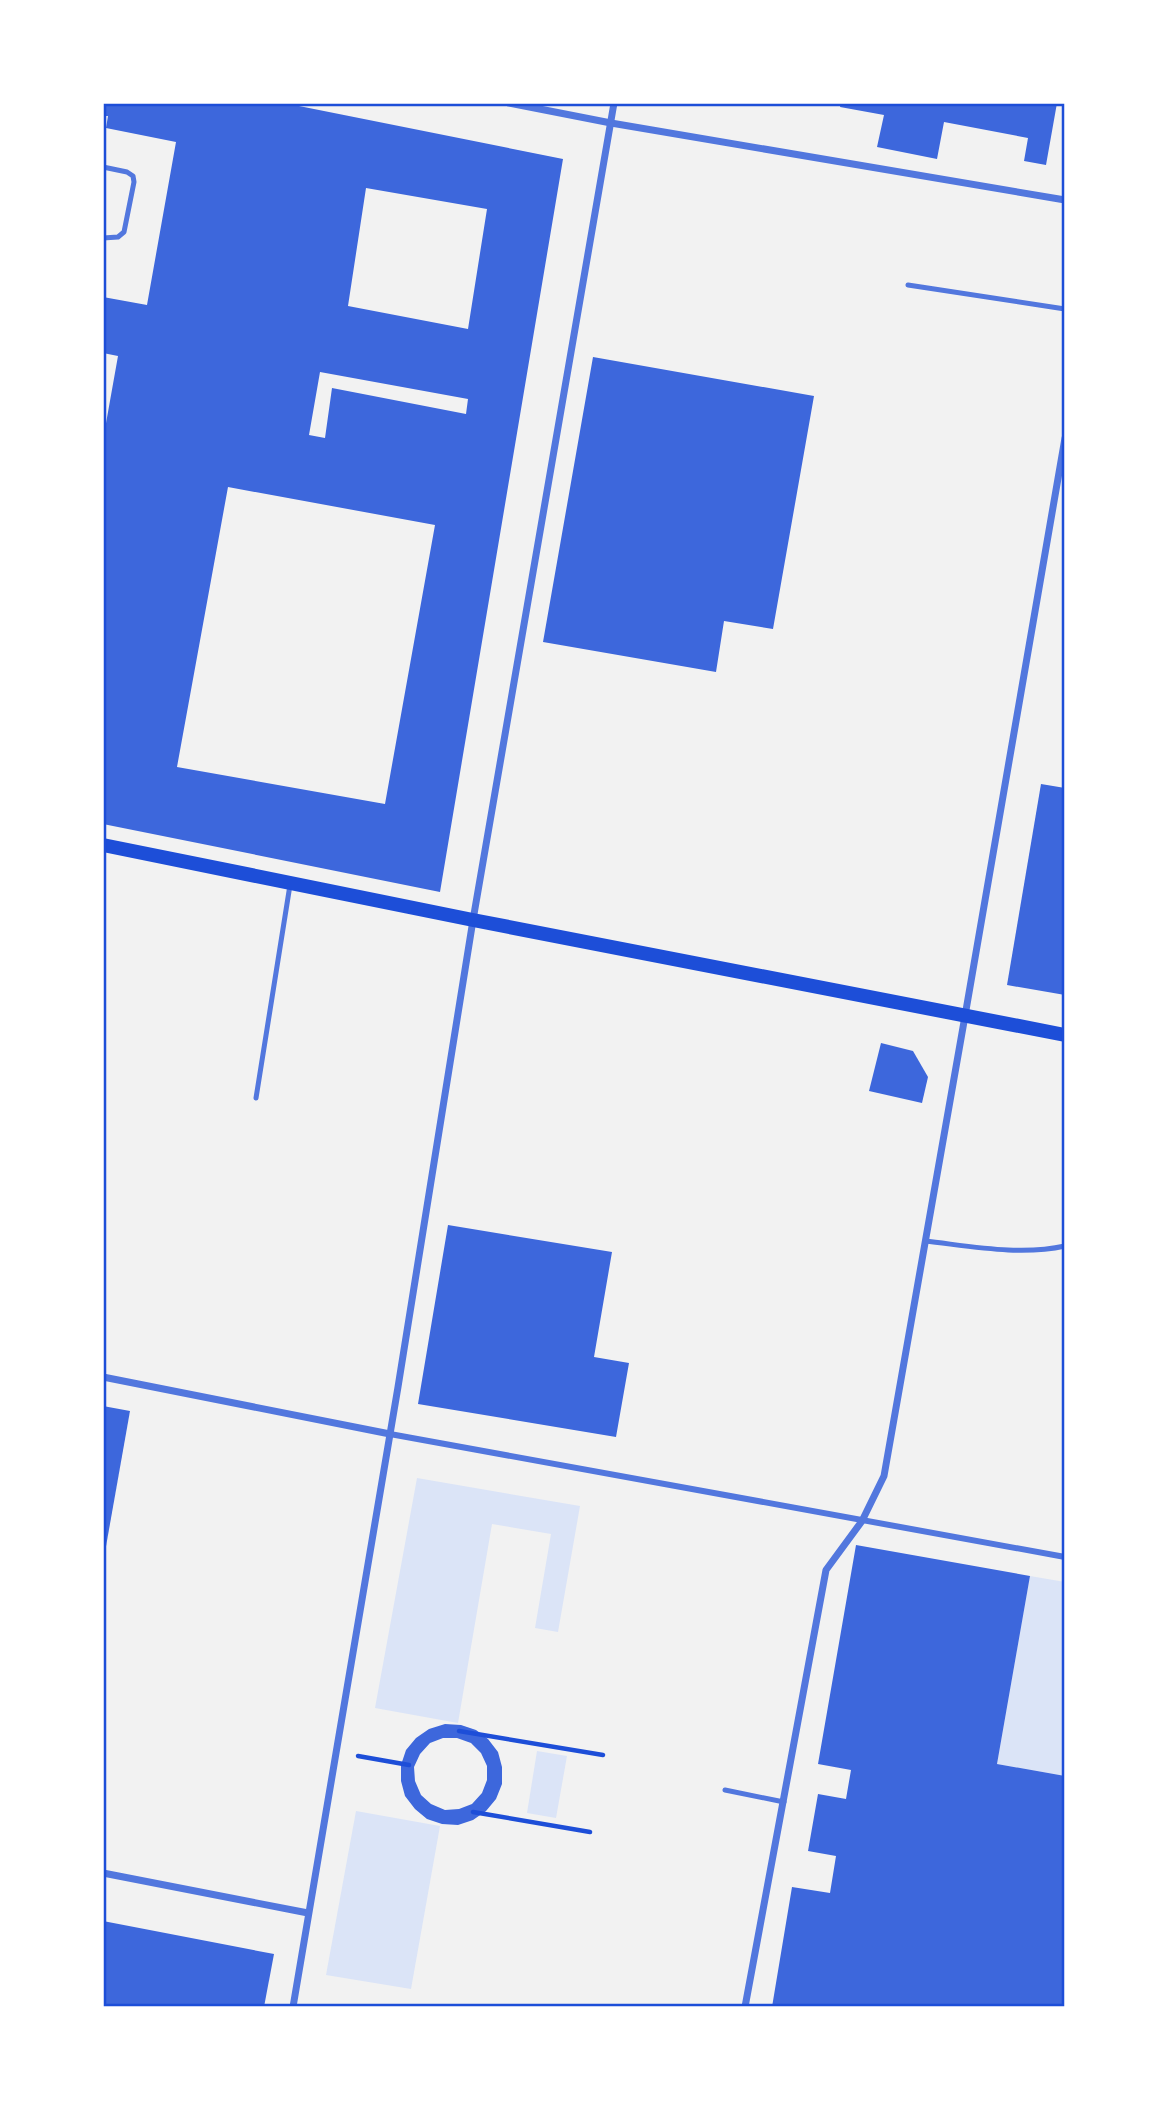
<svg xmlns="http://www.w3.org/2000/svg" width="1168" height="2110" viewBox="0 0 1168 2110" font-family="'PT Sans',sans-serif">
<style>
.green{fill:#dbe4f7}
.building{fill:#3d67dc;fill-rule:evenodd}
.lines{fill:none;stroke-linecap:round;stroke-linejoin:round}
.path{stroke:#1d4ed8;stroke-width:4.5}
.service{stroke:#5277de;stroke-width:5}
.pedestrian{stroke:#5277de;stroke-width:6}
.minor{stroke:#5277de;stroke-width:7}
.secondary{stroke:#1d4ed8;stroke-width:14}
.neatline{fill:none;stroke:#1d4ed8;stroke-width:2.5}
</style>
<rect width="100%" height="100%" fill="#f2f2f2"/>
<g class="green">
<polygon points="417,1478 580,1506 558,1632 535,1628 551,1534 492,1524 458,1723 375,1708"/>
<polygon points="1030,1576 1065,1582 1065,1776 997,1764"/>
<polygon points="537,1751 567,1756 556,1818 527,1813"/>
<polygon points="356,1811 440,1826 411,1989 326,1975"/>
</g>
<g class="building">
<path d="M103 103H284L563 159 440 892 103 824V440L118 356 103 353V297L147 305 176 142 106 128 108 116H103ZM366 188 487 209 468 329 348 306ZM320 372 468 399 466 414 332 388 325 438 309 435ZM228 487 435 525 385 804 177 767Z"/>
<polygon points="841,103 1057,103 1046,165 1024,161 1028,138 944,122 937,159 877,147 884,115 840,107"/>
<polygon points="593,357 814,396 773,629 724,621 716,672 543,642"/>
<polygon points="1041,784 1065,788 1065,995 1007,985"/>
<polygon points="881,1043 913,1051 928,1077 922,1103 869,1091"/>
<polygon points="448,1225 612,1252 594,1357 629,1363 616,1437 418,1404"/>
<polygon points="103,1406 130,1411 105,1552 103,1552"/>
<polygon points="856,1545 1030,1576 997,1764 1065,1776 1065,2007 772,2007 792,1887 830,1893 836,1856 808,1851 818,1794 846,1799 851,1770 818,1764"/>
<path d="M445 1724 461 1725 476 1730 488 1739 498 1752 502 1767V1784L496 1799 486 1811 473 1820 458 1825 442 1824 427 1819 415 1809 405 1796 401 1781V1765L406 1750 416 1738 429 1729ZM443 1738H457L471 1743 481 1753 487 1766V1780L482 1793 472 1804 459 1809 445 1810 431 1804 421 1795 415 1781 414 1767 420 1754 430 1743Z"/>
<polygon points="103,1921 274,1954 264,2007 103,2007"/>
</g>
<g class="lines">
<g class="path">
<polyline points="459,1731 603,1755"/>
<polyline points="358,1756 409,1765"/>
<polyline points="473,1812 590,1832"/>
</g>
<g class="service">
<polyline points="103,167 127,172 133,176 134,182 124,232 118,237 103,238"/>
<polyline points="908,285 1065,309"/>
<polyline points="256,1098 290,885"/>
<path d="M925 1241C970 1246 1020 1256 1065 1246"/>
<polyline points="725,1790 784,1802"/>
</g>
<polyline class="pedestrian" points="390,1434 1065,1557"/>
<g class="minor">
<polyline points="509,103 611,123 1065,200"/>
<polyline points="103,1377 390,1434"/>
<polyline points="103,1873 308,1913"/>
<polyline points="293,2007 398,1387 473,920 614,103"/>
<polyline points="745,2007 826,1570 862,1521 884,1476 965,1016 1065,438"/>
</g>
<polyline class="secondary" points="103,845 473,920 1065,1035"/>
</g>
<rect width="1168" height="2110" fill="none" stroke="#ffffff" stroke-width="210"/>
<rect x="105" y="105" width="958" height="1900" class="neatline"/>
</svg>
